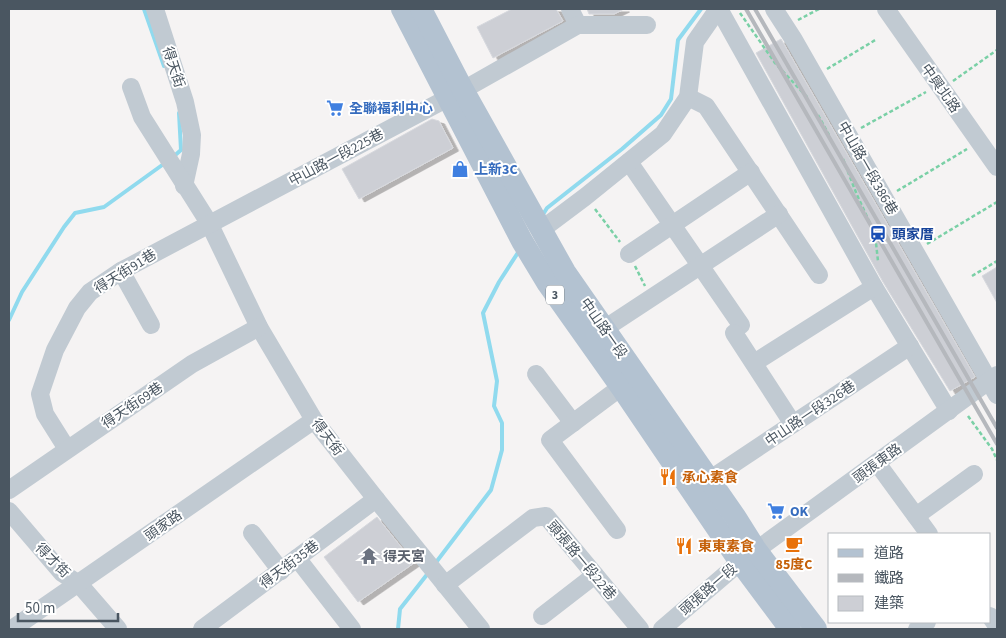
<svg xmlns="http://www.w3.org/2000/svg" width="1006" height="638" viewBox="0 0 1006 638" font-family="'Source Sans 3','Noto Sans TC',sans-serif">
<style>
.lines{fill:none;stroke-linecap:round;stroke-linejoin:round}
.stream{stroke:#90daee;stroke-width:4}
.building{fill:#cdcfd5;stroke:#d7d9de;filter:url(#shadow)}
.path{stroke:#7ad0a6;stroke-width:2.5;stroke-dasharray:4 2.5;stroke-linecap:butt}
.minor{stroke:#c1cad2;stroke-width:18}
.major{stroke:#b3c2d1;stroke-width:22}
.rail{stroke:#b5b8bd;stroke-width:4}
.labels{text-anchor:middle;stroke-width:4;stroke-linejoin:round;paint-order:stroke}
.shield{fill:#fff;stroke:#808990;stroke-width:1}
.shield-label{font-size:12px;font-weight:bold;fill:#4a5661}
.street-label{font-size:14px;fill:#4a5661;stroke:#fff}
.shop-label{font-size:14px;font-weight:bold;fill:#366cbe;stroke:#fff;text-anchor:start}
.transit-label{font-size:14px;font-weight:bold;fill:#164399;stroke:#fff;text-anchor:start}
.food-label{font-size:14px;font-weight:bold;fill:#c56008;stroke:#fff;text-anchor:start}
.worship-label{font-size:14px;font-weight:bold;fill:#5b616d;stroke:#fff;text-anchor:start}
</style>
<defs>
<filter id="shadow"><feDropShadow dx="5.5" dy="3" stdDeviation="0" flood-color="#0004"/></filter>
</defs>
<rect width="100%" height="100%" fill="#f5f3f3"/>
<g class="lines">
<g class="stream">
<polyline points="144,9 164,66"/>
<polyline points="173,157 181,150 179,113"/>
<polyline points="542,216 547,208 622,149 661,115 671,99 678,40 701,9"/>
<polyline points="9,320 22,292 64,227 75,213 104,207 165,163"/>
<polyline points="434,565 491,490 502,450 502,423 494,406 497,381 483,313 499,282 519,251"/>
<polyline points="398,629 400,609 429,572"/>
</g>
</g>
<g class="building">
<polygon points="512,9 556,9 563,21 493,58 477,27"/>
<polygon points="587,9 624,9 614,14 589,14"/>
<polygon points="781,39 975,377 950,391 883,282 756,53"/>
<polygon points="432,119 439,121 453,148 359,199 342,169"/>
<polygon points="997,267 997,303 982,276"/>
<polygon points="377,517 414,563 358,602 324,557"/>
</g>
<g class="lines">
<g class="path">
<polyline points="740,13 775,63 808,98"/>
<polyline points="798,20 819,9"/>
<polyline points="827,69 877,39"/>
<polyline points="953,81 997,50"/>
<polyline points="818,115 829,135"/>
<polyline points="861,128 926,92"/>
<polyline points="843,159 857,195 875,234 878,261"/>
<polyline points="897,191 967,149"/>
<polyline points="595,209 620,242"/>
<polyline points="927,244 997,202"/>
<polyline points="635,266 645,286"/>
<polyline points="972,276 997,261"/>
<polyline points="968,416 992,449 997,460"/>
</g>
<g class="minor">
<polyline points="155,9 185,102 192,135 191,154 184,186"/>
<polyline points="570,9 578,25"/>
<polyline points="719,9 874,287 949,411"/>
<polyline points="774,9 794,40 997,395"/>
<polyline points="886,9 997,167"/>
<polyline points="131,87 142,117 209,223 259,327 314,420 376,499 481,629"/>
<polyline points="688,97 706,106 819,275"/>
<polyline points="629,162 741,325"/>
<polyline points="541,230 585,197 663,134 688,97 695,42 718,9"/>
<polyline points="629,254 751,172"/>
<polyline points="121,271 151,325"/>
<polyline points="604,329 779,214"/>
<polyline points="734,333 793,424"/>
<polyline points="754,363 874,287"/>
<polyline points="536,374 573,423"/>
<polyline points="67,449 45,414 40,394 55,350 77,308 90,292 121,271 463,90 578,25 647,25"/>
<polyline points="877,463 929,534"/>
<polyline points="709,480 910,346"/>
<polyline points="9,490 192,364 259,327"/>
<polyline points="9,511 62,573 79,584 118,629"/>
<polyline points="916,516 974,474"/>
<polyline points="617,530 550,440 621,387"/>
<polyline points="252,533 281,571"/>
<polyline points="297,558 352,629"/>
<polyline points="445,585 533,518 546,516 640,629"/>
<polyline points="542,616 595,575"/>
<polyline points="990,616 997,626"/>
<polyline points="12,629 314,420"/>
<polyline points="202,629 376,499"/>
<polyline points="662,629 740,562 997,375"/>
<polyline points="917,629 927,622"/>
</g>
<g class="major">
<polyline points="402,9 522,241 548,284 621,387 740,562 790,629"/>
<polyline points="421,9 463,90 565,272 736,518 756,550 816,629"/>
</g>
<g class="rail">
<polyline points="746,9 997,444"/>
<polyline points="755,9 997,428"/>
</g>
</g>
<defs>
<g id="supermarket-bare" transform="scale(1.35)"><path d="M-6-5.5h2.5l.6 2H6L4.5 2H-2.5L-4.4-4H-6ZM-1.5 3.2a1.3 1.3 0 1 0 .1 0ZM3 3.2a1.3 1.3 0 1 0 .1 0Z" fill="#3f7fe0" stroke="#fff" stroke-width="2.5" paint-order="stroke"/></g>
<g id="shop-bare" transform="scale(1.35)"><path d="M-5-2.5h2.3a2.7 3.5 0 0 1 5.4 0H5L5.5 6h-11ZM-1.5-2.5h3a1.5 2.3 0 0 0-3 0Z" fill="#3f7fe0" stroke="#fff" stroke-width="2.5" paint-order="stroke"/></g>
<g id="station-bare" transform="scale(1.35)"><path d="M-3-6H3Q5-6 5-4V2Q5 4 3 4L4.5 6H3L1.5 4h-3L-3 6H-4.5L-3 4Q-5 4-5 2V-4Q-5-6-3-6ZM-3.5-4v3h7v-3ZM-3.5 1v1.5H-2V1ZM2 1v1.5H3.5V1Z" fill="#1a4fb4" stroke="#fff" stroke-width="2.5" paint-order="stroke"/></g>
<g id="restaurant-bare" transform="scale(1.35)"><path d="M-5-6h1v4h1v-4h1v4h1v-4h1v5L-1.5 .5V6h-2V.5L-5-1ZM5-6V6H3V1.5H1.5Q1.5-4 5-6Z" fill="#e8710a" stroke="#fff" stroke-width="2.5" paint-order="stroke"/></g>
<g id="cafe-bare" transform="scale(1.35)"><path d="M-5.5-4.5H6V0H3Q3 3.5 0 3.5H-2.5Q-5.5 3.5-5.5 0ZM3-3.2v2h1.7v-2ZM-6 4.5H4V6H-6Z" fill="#e8710a" stroke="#fff" stroke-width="2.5" paint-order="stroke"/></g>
<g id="temple-bare" transform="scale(1.35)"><path d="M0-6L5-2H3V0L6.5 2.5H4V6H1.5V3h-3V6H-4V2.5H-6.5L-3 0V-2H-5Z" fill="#6b7280" stroke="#fff" stroke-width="2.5" paint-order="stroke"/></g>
</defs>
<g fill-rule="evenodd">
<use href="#supermarket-bare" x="335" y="108"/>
<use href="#shop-bare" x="460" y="169"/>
<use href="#station-bare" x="878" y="234"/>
<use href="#restaurant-bare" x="668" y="477"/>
<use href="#supermarket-bare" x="776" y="511"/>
<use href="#cafe-bare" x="794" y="544"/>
<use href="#restaurant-bare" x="684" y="546"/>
<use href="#temple-bare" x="369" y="556"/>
</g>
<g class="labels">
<rect class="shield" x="546" y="285.5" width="18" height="19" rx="4"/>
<g class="shield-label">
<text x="555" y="299">3</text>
</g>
<g class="street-label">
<text transform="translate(174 67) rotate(72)" y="5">得天街</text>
<text transform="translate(941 88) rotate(55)" y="5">中興北路</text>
<text transform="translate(336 157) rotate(-28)" y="5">中山路一段225巷</text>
<text transform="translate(868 168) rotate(60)" y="5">中山路一段386巷</text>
<text transform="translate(125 271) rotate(-32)" y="5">得天街91巷</text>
<text transform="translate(604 328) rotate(55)" y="5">中山路一段</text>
<text transform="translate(132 405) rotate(-34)" y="5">得天街69巷</text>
<text transform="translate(810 413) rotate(-34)" y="5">中山路一段326巷</text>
<text transform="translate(328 437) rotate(53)" y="5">得天街</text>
<text transform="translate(877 463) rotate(-36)" y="5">頭張東路</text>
<text transform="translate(163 525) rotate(-35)" y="5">頭家路</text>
<text transform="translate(53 560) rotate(45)" y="5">得才街</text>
<text transform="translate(582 560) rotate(50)" y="5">頭張路一段22巷</text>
<text transform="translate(289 564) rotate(-37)" y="5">得天街35巷</text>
<text transform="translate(708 589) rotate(-41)" y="5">頭張路一段</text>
</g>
<g class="shop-label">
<text x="349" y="113">全聯福利中心</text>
<text x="474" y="174">上新3C</text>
<text x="790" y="516">OK</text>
</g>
<g class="transit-label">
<text x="892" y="239">頭家厝</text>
</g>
<g class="food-label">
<text x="682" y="482">承心素食</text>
<text x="698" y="551">東東素食</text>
<text x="794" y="569" text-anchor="middle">85度C</text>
</g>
<g class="worship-label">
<text x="383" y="561">得天宮</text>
</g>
</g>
<rect width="1006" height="638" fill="none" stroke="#4a5661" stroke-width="20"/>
<rect x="828" y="533" width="162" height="90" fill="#ffffff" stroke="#b7bbc0"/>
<rect x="838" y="549" width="25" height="8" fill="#b3c2d1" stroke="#b7bbc0"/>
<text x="874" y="558" font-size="15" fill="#4a5661">道路</text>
<rect x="838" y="574" width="25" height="8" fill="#b5b8bd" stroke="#b7bbc0"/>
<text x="874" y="583" font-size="15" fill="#4a5661">鐵路</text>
<rect x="838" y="596" width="25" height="15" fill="#cdcfd5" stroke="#b7bbc0"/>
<text x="874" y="608" font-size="15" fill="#4a5661">建築</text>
<path d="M18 613v8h100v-8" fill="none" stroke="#4a5661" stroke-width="2.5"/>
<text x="25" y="613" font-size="15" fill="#4a5661" stroke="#ffffff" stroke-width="4" paint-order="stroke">50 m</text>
</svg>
